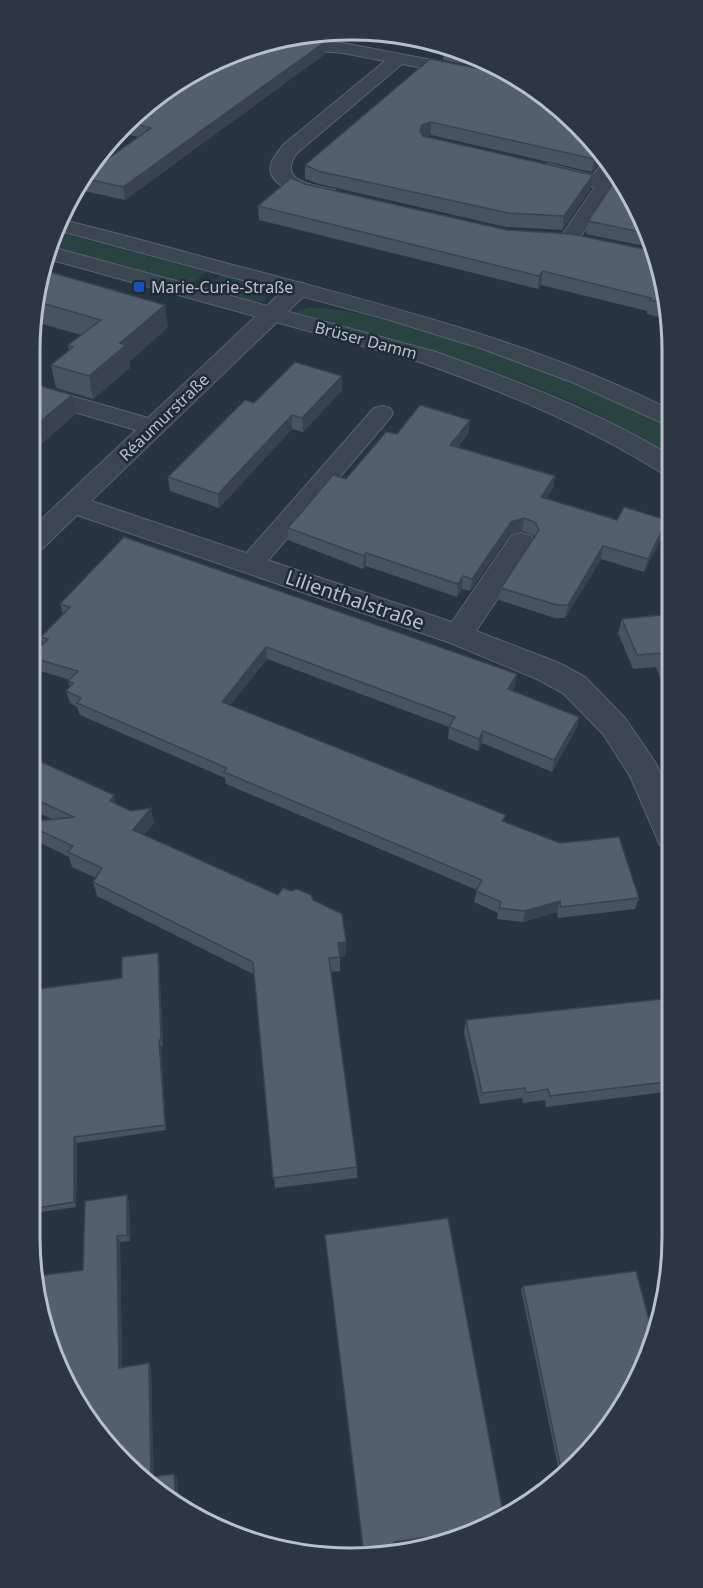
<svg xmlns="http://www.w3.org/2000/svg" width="703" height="1588" viewBox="0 0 703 1588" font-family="'Noto Sans',sans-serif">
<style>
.green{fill:#294242}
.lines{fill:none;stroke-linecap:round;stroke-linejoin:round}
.pedestrian-casing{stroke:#59646e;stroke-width:2}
.minor-casing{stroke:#59646e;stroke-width:2}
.tertiary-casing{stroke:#59646e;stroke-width:2}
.pedestrian{fill:#3b4651;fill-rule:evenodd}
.minor{fill:#3b4651;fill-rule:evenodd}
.tertiary{fill:#3b4651;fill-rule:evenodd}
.wall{fill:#47535f}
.shaded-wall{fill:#39434d}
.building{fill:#52606e;stroke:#39434d;stroke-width:1.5}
.transit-dot{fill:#1a4fb4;stroke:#202b36;stroke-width:2}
.labels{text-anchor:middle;stroke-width:5;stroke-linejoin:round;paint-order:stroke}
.far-poi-label{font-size:16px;fill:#b8c1cb;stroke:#202b36;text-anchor:start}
.far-street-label{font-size:16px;fill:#b8c1cb;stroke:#202b36}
.street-label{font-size:20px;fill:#b8c1cb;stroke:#202b36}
.rim{fill:none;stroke:#b8c1cb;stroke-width:3}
</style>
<rect width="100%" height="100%" fill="#273541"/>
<g class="green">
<polygon points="57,232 206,272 192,285 49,245"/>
<polygon points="221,275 254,286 266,298 263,301 253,302 205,288"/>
<path d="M312 307C355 310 396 323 437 335 517 359 598 388 671 430V455C639 436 607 418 574 403 485 364 391 339 297 313L296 311Z"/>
</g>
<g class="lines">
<g class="pedestrian-casing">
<polygon id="pedestrian" points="382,406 390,408 393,413 390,418 261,569 252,571 243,569 239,563 243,557 374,408"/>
</g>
<g class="minor-casing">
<g id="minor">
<path d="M308 40 343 43 468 67 476 72 468 77 402 64 297 153C276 182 314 185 335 190L338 194 335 198 328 200C311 196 261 189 272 161 275 155 280 150 283 145L385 61 343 53 308 50 241 60 234 57 280 44Z"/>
<polygon points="609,162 616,172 613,175 617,184 576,243 569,245 562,243 559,239 595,187 541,174 538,170 541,166 548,164 593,175 602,164"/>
<polygon points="298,282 306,284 309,289 306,294 91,501 452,622 511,536 521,533 531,536 535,542 476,631 559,663 585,677 625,718 655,762 672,796 672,849 660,845 630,776 603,734 563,693 537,679 448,642 77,515 40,551 30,554 30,530 136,430 30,399 30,384 148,418 290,284"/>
</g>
</g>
<g class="tertiary-casing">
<g id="tertiary">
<path d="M63 220C134 237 204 258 275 276 410 312 545 347 671 410V427L572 382 480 348 386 319 57 230Z"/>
<path d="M48 246 436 352C517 381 597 411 671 456V475L662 473C586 425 504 392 420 362L45 258Z"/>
</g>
</g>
<use href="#pedestrian" class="pedestrian"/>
<use href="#minor" class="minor"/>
<use href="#tertiary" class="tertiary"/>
</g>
<g class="wall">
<polygon points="331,31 455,47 506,72 443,60 444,53 351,34 342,41 308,38 300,39"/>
<polygon points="325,42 325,54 125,200 84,191 83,185 92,170 138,137 119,132 210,63"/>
<polygon points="512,75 600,163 592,172 431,135 425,137 591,188 562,230 506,227 319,184 305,179 305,165"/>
<polygon points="616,173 648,228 654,248 586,234 588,221 617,179 616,176"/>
<polygon points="305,184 507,230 654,251 670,309 670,332 662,318 647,314 647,311 541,285 538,289 259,220 258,206"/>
<polygon points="43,270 168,327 129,362 130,368 93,399 56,388 51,365 69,350 68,345 81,335 35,322"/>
<polygon points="342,390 303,432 292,429 219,508 170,491 168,477 254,403"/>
<polygon points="469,432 458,447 555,476 553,488 546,499 664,533 644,572 601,559 565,618 555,618 499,600 501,588 534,538 533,535 522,531 509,535 470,591 462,589 457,597 366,566 363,569 288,540 288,528 397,434"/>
<polygon points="60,604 515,686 512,691 579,717 576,729 552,772 482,743 478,751 448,739 449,727 267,659 230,705 504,822 639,898 635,909 558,918 557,912 523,922 497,919 498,913 474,902 477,890 226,784 225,778 80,715 77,707 70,703 66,691 70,687 68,681 70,680 34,669 30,657 43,644 41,637 63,614"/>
<polygon points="671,614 671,705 656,667 633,669 618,633 622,619"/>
<polygon points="30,770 117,804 154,823 144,835 278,895 313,900 346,955 340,957 340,971 331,972 357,1167 357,1178 275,1188 255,975 97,896 93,882 96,878 72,867 69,857 30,838 30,822 52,819 30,809"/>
<polygon points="159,959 163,1046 161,1046 166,1130 77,1143 76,1207 34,1213 31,1209 122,978"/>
<polygon points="672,998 673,1091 546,1107 545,1100 523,1103 522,1098 480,1104 464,1032 466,1020"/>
<polygon points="129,1201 130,1241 120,1242 122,1367 149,1363 151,1368 153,1477 177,1477 178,1504 110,1448 83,1270"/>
<polygon points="523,1286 593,1448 560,1476 521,1290"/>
<polygon points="504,1518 460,1535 460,1533 394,1543 363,1547"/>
</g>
<g class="shaded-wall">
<polygon points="342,32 351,33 351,34 342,41"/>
<polygon points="325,42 325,54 125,200 123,187"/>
<polygon points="431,122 431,135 421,138 420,131 422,125"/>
<polygon points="601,151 606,156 609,160 600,163 592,172 594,159"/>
<polygon points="593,175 591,188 562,230 564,216"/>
<polygon points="543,271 541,285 538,289 539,276"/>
<polygon points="165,305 168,327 129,362 130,368 93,399 89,376 120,343"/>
<polygon points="342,376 342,390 303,432 302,418"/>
<polygon points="72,395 76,414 30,454 30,430"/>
<polygon points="292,415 292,429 219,508 218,494"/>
<polygon points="470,420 469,432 449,457 450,445"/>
<polygon points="555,476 553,488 539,510 541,497"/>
<polygon points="524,518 522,531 509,535 470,591 472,579 511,522"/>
<polygon points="667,520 664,533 644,572 648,559"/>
<polygon points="603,546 601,559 565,618 568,605"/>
<polygon points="366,553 366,566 363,569 364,556"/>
<polygon points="463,576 462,589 457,597 458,584"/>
<polygon points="266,647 267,659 223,714 222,702"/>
<polygon points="517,674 515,686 506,701 508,689"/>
<polygon points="579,717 576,729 552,772 554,760"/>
<polygon points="483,731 482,743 478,751 479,739"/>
<polygon points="114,795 118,810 110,801"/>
<polygon points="151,808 154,823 136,845 133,830"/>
<polygon points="560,901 557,912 523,922 525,911"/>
<polygon points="346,942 346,955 338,957 338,943"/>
<polygon points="158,953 159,959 163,1046 161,1040"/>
<polygon points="159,1040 161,1046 166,1130 165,1125"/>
<polygon points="74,1137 77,1143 76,1207 74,1202"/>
<polygon points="127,1195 129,1201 130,1241 127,1235"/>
<polygon points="117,1236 120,1242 122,1372 119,1368"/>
<polygon points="149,1363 151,1368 154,1480 151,1477"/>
<polygon points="174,1474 177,1477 178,1504 176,1502"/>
</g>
<g class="building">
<polygon points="308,40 325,42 123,187 87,179 92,170 151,128 131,123 210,63 280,44"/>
<polygon points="446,46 455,47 465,52 444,48"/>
<polygon points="430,59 512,75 530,84 601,151 594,159 431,122 422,125 420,131 423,136 593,175 564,216 508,213 318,171 305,165"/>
<polygon points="618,176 648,228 650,234 588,221"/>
<polygon points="291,178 305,184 507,230 571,234 654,251 670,309 670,312 666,304 650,300 651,298 543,271 539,276 258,206"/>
<polygon points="43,270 165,305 120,343 126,345 89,376 51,365 73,347 68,345 101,320 38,302"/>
<polygon points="295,362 342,376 302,418 292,415 218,494 168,477 245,400 254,403"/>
<polygon points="34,384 72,395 30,430 30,387"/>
<polygon points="420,405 470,420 450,445 555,476 541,497 617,520 624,507 667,520 648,559 603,546 568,605 557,605 501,588 539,530 535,522 524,518 511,522 472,579 463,576 458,584 366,553 364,556 288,528 333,475 346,479 386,432 397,434"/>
<polygon points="124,537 517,674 508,689 579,717 554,760 483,731 479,739 449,727 455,717 266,647 222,702 506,815 502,821 560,843 619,837 639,898 561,907 560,901 525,911 499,908 501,902 476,891 482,880 224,772 227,768 77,703 81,698 66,691 73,683 68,681 78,671 30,657 48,639 41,637 70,607 60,604"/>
<polygon points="671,614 671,680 660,653 637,655 622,619"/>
<polygon points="39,761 114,795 110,801 131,811 151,808 133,830 278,895 283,888 291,891 297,889 311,895 313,900 342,914 346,942 338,943 340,957 329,958 357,1167 273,1178 253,962 93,882 102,868 68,852 73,846 30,826 30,822 74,817 30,797 30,770"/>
<polygon points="158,953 161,1040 159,1040 165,1125 74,1137 74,1202 31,1209 38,989 122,978 122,957"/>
<polygon points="672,998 673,1081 550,1096 548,1089 526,1093 525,1088 482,1093 466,1020"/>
<polygon points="127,1195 127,1235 117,1236 119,1368 149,1363 151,1477 174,1474 176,1502 110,1448 47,1340 37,1276 83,1270 85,1201"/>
<polygon points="448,1218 504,1518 462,1534 461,1532 394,1542 395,1552 342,1552 342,1550 363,1547 325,1235"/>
<polygon points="636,1271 655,1342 593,1448 562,1474 523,1286"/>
</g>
<rect class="transit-dot" x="133" y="281" width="12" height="12" rx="3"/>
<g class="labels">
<g class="far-poi-label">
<text x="151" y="293">Marie-Curie-Straße</text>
</g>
<g class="far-street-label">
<text transform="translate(366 340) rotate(15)" y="6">Brüser Damm</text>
<text transform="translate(164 417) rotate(-44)" y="6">Réaumurstraße</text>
</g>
<g class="street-label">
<text transform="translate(355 600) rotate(19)" y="7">Lilienthalstraße</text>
</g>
</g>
<path d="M0 0H703V1588H0ZM351 40H351A311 311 0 0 1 662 351V1237A311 311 0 0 1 351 1548H351A311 311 0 0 1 40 1237V351A311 311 0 0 1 351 40Z" fill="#2c3742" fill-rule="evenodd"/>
<path class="rim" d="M351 40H351A311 311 0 0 1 662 351V1237A311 311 0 0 1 351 1548H351A311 311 0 0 1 40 1237V351A311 311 0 0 1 351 40Z"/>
</svg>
